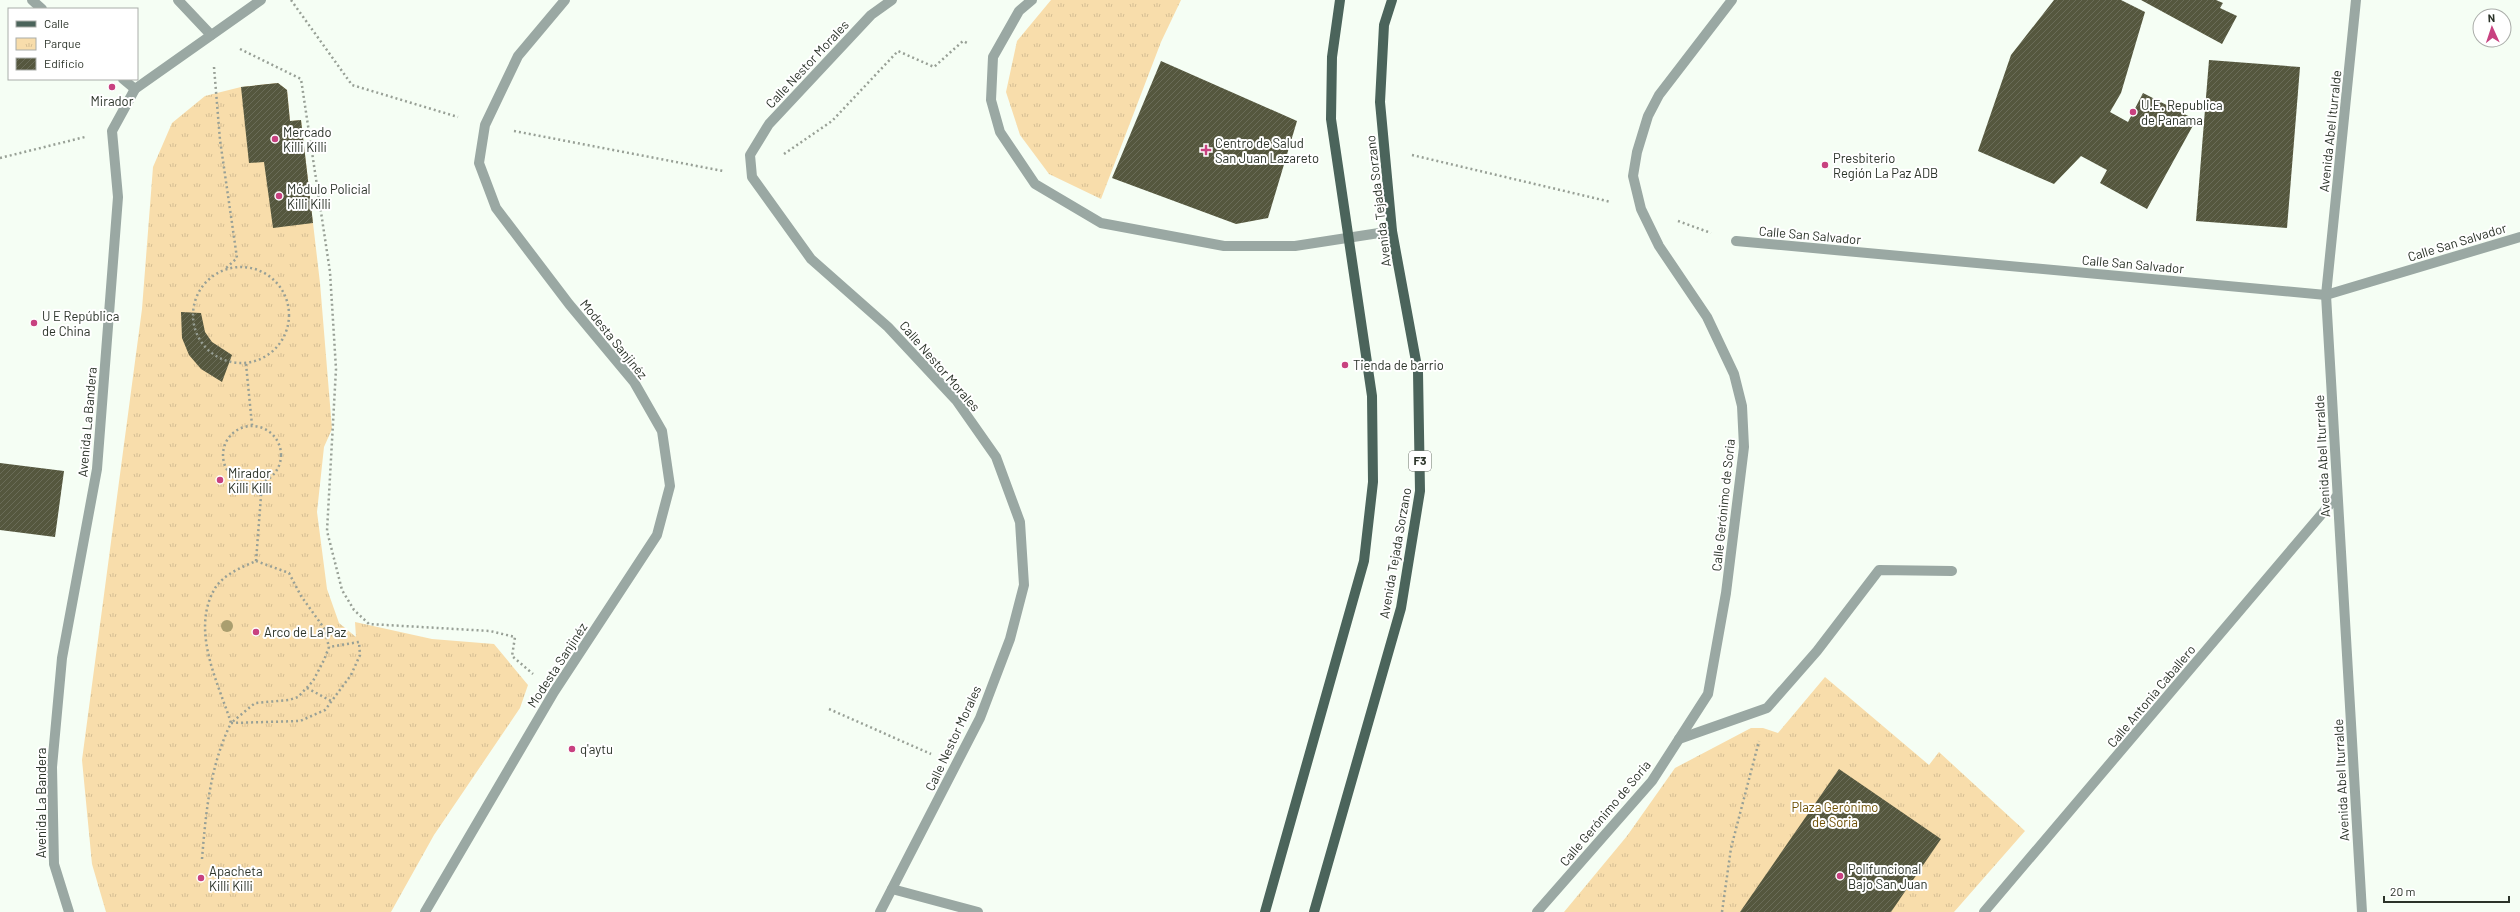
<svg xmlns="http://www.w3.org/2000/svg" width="2520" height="912" viewBox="0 0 2520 912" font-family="Barlow,sans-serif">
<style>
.park{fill:url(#park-tufts)}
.building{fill:url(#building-hatch)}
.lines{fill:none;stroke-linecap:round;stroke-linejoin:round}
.path{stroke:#98a096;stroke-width:2.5;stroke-dasharray:2 3;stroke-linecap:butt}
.minor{stroke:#9aa8a3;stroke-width:10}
.major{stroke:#4b645b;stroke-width:10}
.tree{fill:#aa9e6f}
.poi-dot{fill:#c84180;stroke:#fff;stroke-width:1.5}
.labels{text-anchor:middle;stroke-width:4;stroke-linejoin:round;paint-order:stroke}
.shield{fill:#fff;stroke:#6b7069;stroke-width:1}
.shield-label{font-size:12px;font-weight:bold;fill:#2b3329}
.street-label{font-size:13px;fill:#2b3329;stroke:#fff}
.poi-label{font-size:13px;fill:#2b3329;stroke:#fff;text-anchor:start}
.park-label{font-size:13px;fill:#6d4f03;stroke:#fff}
</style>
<defs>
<pattern id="park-tufts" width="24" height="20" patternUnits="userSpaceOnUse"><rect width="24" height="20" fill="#f8ddab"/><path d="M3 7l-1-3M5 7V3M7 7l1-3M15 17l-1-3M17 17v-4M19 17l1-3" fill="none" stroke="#d5be93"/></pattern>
<pattern id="building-hatch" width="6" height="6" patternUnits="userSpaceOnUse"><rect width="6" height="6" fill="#55573e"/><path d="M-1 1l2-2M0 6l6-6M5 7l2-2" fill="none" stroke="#6a6c58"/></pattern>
</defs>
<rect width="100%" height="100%" fill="#f5fef4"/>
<g class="park">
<polygon points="1051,0 1181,0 1161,42 1101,199 1049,174 1020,135 1006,92 1017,41"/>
<polygon points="278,83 287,90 290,121 301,120 320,283 332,429 324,447 317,512 327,589 339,623 356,637 355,622 432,639 494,644 528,685 520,708 434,835 391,912 106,912 92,864 82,760 142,309 153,167 172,123 205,96 241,87"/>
<polygon points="1825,677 1929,765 1939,752 2025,831 1954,912 1564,912 1627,836 1675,768 1751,728 1763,728 1778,733"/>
</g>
<g class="building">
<polygon points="2054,0 2121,0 2145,12 2121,93 2110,112 2128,122 2143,93 2196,120 2147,209 2100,183 2107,170 2081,156 2054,184 1978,151 2011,55"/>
<polygon points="2141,0 2216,0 2223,3 2220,8 2237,16 2222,44"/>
<polygon points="2209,60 2300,67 2287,228 2196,221"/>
<polygon points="1161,61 1297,121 1268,218 1236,224 1112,178"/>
<polygon points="278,83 287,90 290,121 301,120 313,223 273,228 264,162 249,163 241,87"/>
<polygon points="181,312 201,313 205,332 212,342 232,355 222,382 201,369 189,355 182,338"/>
<polygon points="0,463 64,471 55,537 0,530"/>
<polygon points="1839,769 1941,839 1891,912 1740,912"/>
</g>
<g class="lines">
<g class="path">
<polyline points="291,0 352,85 458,117"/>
<polyline points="240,49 301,79 330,272 336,369 327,531 342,590 354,610 369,624 490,631 515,637 512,656 533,674"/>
<polyline points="214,67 220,140 237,258 225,269"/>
<polyline points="514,131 723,171"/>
<polyline points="784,154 832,121 898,51 934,67 963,41 969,44"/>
<polyline points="1412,155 1611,202"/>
<polyline points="0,158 85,137"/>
<polyline points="1678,221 1711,233"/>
<circle cx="241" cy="315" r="48"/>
<polyline points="246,364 252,425"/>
<circle cx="252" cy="455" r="29"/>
<path d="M256 561 289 573 301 596 324 628 329 647 324 660 313 681 298 697 289 700 255 703 231 723C218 682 191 632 214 590 222 575 242 567 256 561Z"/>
<polyline points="256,561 262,483"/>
<polyline points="307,688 331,701"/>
<polyline points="829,709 931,754"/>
<path d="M202 859C206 811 210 766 231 723L300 721 325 710 351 675 360 655 359 642 329 647"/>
<polyline points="1722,912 1731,848 1759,741"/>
</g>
<g class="minor">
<polyline points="32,0 42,9"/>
<polyline points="178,0 211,35"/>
<polyline points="1032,0 1019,11 993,57 991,100 1000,132 1035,184 1101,223 1224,246 1295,246 1392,231"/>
<polyline points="2356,0 2326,295 2362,912"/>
<polyline points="123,79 135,89"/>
<polyline points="1736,241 2326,295 2520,237"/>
<polyline points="1679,739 1767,708 1817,651 1879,570 1952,571"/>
<polyline points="892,889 978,912"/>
<polyline points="69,912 54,864 52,767 62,658 97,469 118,197 112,131 135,89 261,0"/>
<polyline points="425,912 554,692 657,535 670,486 662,431 634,382 569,304 496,208 479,163 485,125 518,56 565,0"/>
<polyline points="880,912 980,718 1010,639 1024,585 1020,522 996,457 956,400 888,327 811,259 752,177 750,155 769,124 871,15 892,0"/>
<polyline points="1537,912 1652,781 1708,694 1726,593 1744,447 1742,406 1734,374 1707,317 1659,246 1641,209 1633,176 1637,152 1648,116 1659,95 1732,0"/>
<polyline points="1984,912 2337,496"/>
</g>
<g class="major">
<polyline points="1265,912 1364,561 1373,482 1372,396 1331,119 1332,57 1340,0"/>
<polyline points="1314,912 1401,608 1420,491 1418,372 1392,231 1380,102 1384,25 1392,0"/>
</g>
</g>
<circle class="tree" cx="227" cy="626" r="6"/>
<g class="poi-dot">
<circle cx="112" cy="87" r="4"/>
<circle cx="2133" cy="112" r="4"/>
<circle cx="275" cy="139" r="4"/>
<path d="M1204 144h4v4h4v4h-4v4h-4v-4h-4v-4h4z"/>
<circle cx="1825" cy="165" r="4"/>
<circle cx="279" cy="196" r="4"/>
<circle cx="34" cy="323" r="4"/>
<circle cx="1345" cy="365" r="4"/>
<circle cx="220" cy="480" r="4"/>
<circle cx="256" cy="632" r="4"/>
<circle cx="572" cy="749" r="4"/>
<circle cx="1840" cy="876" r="4"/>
<circle cx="201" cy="878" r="4"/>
</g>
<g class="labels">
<rect class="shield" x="1409" y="451" width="22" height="20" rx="3"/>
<g class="shield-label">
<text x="1420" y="465">F3</text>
</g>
<g class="street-label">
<text transform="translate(807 64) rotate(-47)" y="5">Calle Nestor Morales</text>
<text transform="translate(2330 131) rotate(-84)" y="5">Avenida Abel Iturralde</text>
<text transform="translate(1378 201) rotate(-97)" y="5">Avenida Tejada Sorzano</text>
<text transform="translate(1810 235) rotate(5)" y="5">Calle San Salvador</text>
<text transform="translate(2457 242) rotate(-17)" y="5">Calle San Salvador</text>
<text transform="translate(2133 264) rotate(5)" y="5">Calle San Salvador</text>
<text transform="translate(614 339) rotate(51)" y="5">Modesta Sanjinéz</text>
<text transform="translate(940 366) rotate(49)" y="5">Calle Nestor Morales</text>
<text transform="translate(87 422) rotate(-85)" y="5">Avenida La Bandera</text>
<text transform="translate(2322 456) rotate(-93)" y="5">Avenida Abel Iturralde</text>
<text transform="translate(1723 505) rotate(-84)" y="5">Calle Gerónimo de Soria</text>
<text transform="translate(1395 553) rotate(-80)" y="5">Avenida Tejada Sorzano</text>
<text transform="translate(557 665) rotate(-57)" y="5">Modesta Sanjinéz</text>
<text transform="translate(2151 696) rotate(-50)" y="5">Calle Antonia Caballero</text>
<text transform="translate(953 738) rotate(-65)" y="5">Calle Nestor Morales</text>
<text transform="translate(2341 780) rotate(-93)" y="5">Avenida Abel Iturralde</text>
<text transform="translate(41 803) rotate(-90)" y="5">Avenida La Bandera</text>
<text transform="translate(1605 813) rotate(-50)" y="5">Calle Gerónimo de Soria</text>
</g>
<g class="poi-label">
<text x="112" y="106" text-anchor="middle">Mirador</text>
<text x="2141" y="110">U.E. Republica<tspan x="2141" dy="15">de Panama</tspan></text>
<text x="283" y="137">Mercado<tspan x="283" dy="15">Killi Killi</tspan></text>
<text x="1215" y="148">Centro de Salud<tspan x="1215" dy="15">San Juan Lazareto</tspan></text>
<text x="1833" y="163">Presbiterio<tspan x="1833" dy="15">Región La Paz ADB</tspan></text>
<text x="287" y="194">Módulo Policial<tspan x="287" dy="15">Killi Killi</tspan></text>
<text x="42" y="321">U E República<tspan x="42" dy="15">de China</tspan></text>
<text x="1353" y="370">Tienda de barrio</text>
<text x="228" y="478">Mirador<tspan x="228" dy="15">Killi Killi</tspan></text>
<text x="264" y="637">Arco de La Paz</text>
<text x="580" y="754">q'aytu</text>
<text x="1848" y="874">Polifuncional<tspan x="1848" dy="15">Bajo San Juan</tspan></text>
<text x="209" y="876">Apacheta<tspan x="209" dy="15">Killi Killi</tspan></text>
</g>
<g class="park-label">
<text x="1835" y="812">Plaza Gerónimo<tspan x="1835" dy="15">de Soria</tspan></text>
</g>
</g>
<rect x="8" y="8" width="130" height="72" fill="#ffffff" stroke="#aaada9"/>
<rect x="16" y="21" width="20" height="6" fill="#4b645b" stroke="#aaada9"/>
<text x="44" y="28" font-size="12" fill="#2b3329">Calle</text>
<rect x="16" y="38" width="20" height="12" fill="url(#park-tufts)" stroke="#aaada9"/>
<text x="44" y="48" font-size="12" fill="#2b3329">Parque</text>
<rect x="16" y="58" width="20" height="12" fill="url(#building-hatch)" stroke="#aaada9"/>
<text x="44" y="68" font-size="12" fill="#2b3329">Edificio</text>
<g transform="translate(2492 28) rotate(357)"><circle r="19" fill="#ffffff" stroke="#aaada9"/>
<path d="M0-3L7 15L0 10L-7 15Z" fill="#c84180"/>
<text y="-6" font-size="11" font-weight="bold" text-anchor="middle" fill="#2b3329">N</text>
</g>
<path d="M2384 896v6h125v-6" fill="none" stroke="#2b3329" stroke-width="2"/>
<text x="2390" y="896" font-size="12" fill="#2b3329" stroke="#ffffff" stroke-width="3" paint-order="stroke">20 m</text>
</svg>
